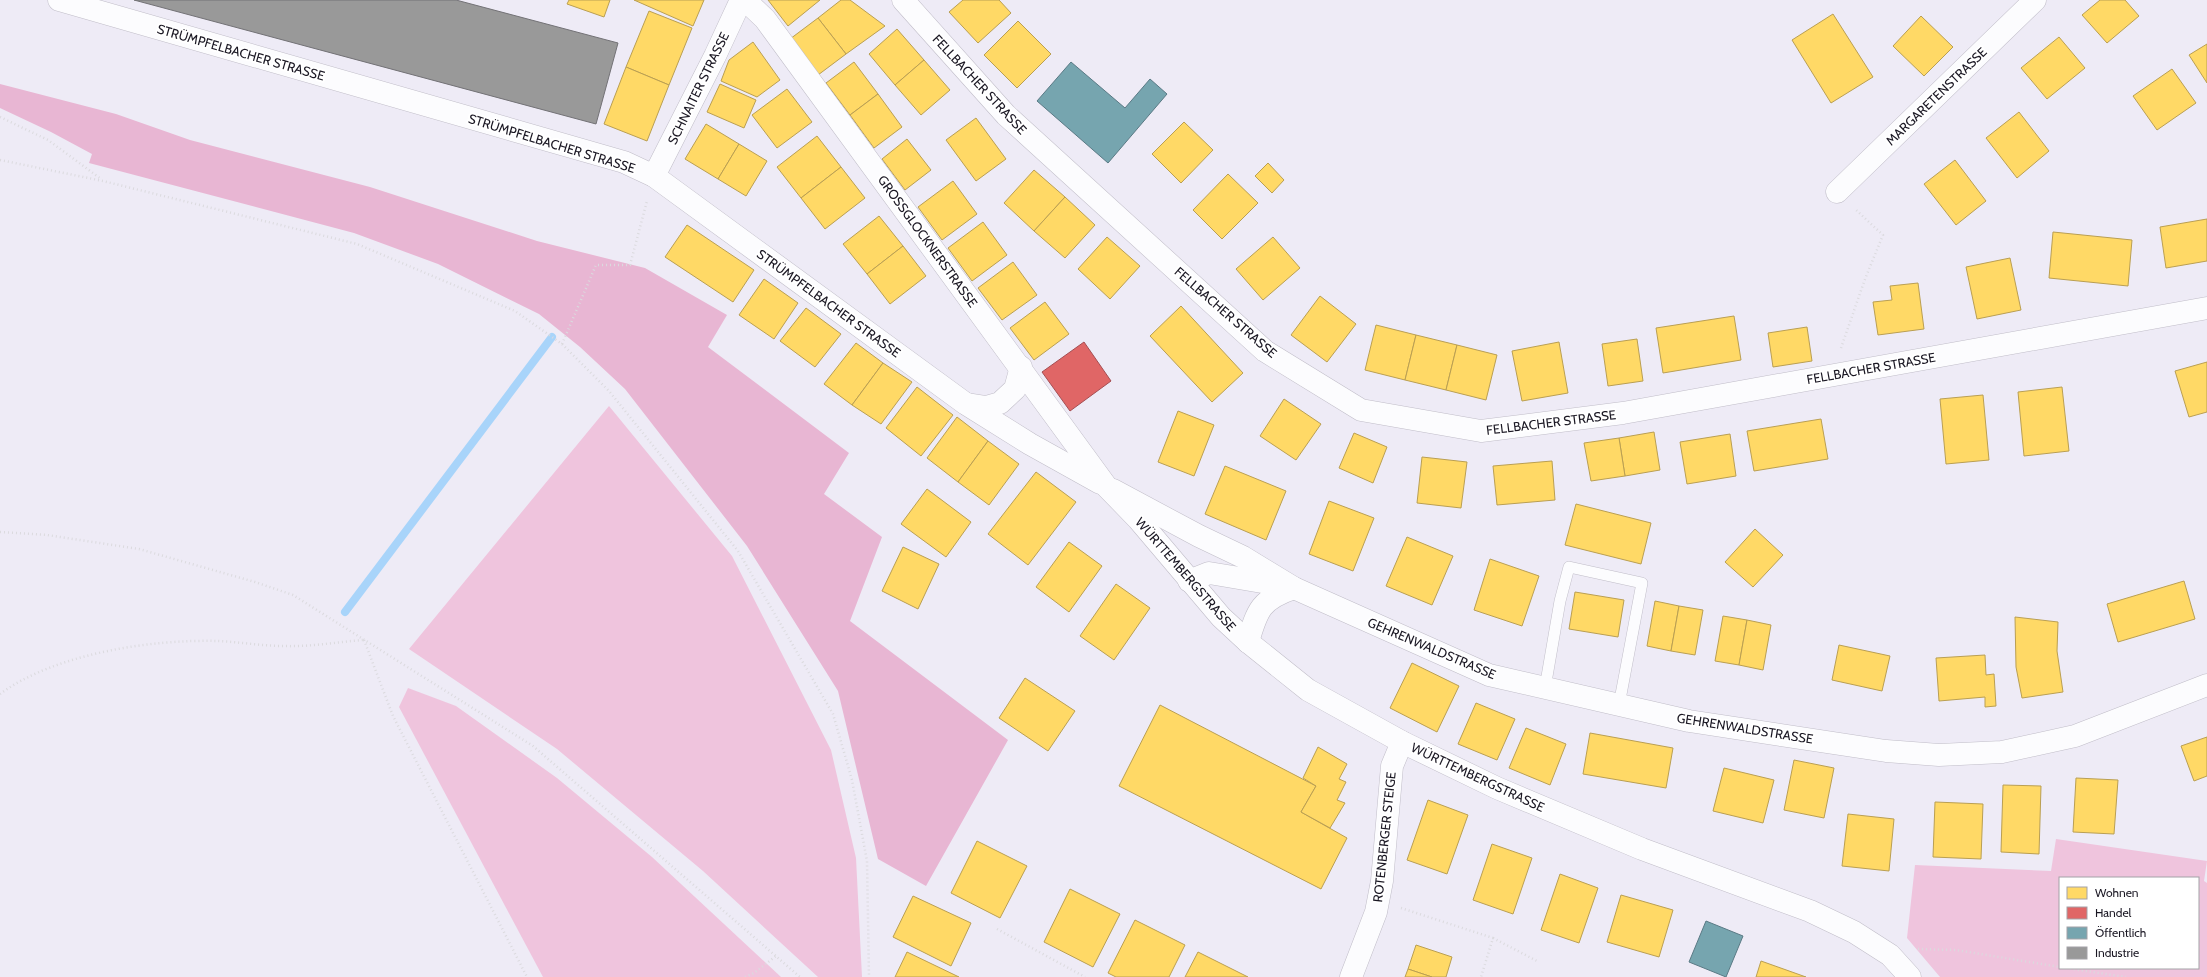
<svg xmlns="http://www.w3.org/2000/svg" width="2207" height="977" viewBox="0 0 2207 977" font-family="Cabin,sans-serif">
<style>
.green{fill:#efc4dd;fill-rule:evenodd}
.forest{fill:#e8b6d3}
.homes{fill:#ffd966;stroke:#ba9f52}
.shops{fill:#e06666;stroke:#a54e52}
.public{fill:#76a5af;stroke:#5a7a85}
.industry{fill:#999;stroke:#737276}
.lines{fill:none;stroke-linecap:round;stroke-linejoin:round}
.stream{stroke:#a8d4fa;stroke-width:8}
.service-casing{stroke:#c0bdc8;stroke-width:12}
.minor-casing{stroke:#c0bdc8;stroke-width:23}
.tertiary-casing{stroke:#c0bdc8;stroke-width:23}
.path{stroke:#dbdade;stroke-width:2.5;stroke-dasharray:1 3;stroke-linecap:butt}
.service{stroke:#fcfcfe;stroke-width:11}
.minor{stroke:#fcfcfe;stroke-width:22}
.tertiary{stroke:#fcfcfe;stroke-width:22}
.labels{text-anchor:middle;stroke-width:4;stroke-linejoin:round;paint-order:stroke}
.street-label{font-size:13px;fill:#1a1723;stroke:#fff}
</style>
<rect width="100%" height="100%" fill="#eeebf6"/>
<g class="green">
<polygon points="609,406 732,556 831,750 856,858 862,977 818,977 703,871 557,749 409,649"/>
<polygon points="408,688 456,706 557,778 652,857 781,977 543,977 399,707"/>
<path d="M2056 839 2207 861 2204 881 2207 883V977H1940L1907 938 1915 865 2051 871ZM2060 878H2198V968H2060Z"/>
</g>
<polygon class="forest" points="0,84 116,114 190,140 370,187 537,241 645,268 727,315 708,347 849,453 824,494 882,537 850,621 1008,740 926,886 878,859 838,691 747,546 625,389 580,347 539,314 438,264 354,233 89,163 92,154 51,132 0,108"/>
<g class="homes">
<polygon points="569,0 610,0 604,17 567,4"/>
<polygon points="634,0 704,0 693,26"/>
<polygon points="768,0 820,0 788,26"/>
<polygon points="841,0 850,0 885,26 846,54 818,18"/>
<polygon points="963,0 999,0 1011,13 978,43 949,12"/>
<polygon points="2100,0 2125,0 2139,16 2107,43 2082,15"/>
<polygon points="649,11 692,28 669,85 626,67"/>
<polygon points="1833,14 1873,77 1831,103 1792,40"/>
<polygon points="1921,16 1953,47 1924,76 1893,46"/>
<polygon points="818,18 846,54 818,75 790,39"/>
<polygon points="1018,21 1051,54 1017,88 984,55"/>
<polygon points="897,29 924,60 895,85 869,54"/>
<polygon points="2059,37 2085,68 2047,99 2021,68"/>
<polygon points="753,42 780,80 757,97 721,81 729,60"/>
<polygon points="2207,44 2207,83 2189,55"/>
<polygon points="924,60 950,90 921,115 895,85"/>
<polygon points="854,62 878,94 850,115 826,83"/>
<polygon points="626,67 669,85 647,141 604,124"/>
<polygon points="2172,69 2196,103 2157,130 2133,96"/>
<polygon points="720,84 756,100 744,128 707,112"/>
<polygon points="787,89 812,122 777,148 752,115"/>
<polygon points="878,94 902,127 874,148 850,115"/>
<polygon points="2019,112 2049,151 2017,178 1986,138"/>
<polygon points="976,118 1006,159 976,181 946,140"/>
<polygon points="1184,122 1213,150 1181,183 1152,154"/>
<polygon points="706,124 739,144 718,179 685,159"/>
<polygon points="817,136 841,167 801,198 777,167"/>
<polygon points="907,139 931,170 905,190 882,159"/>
<polygon points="739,144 767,161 746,196 718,179"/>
<polygon points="1955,160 1986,201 1956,225 1924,184"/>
<polygon points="1268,163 1284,180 1272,193 1255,176"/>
<polygon points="841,167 865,198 825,229 801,198"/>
<polygon points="1034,170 1065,197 1034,231 1004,203"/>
<polygon points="1228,174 1258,203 1222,239 1193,210"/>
<polygon points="953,181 977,214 942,240 918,207"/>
<polygon points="1065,197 1095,225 1065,258 1034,231"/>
<polygon points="879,216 903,246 867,274 843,244"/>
<polygon points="2207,219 2207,261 2166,268 2160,227"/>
<polygon points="983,222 1007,255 972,281 948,248"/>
<polygon points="687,225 754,270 733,302 665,257"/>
<polygon points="2053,232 2132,240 2128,286 2049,278"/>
<polygon points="1107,237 1140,266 1110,299 1078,269"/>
<polygon points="1273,237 1300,268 1263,300 1236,269"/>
<polygon points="903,246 926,276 890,304 867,274"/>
<polygon points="2010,258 2021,310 1977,319 1966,267"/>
<polygon points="1013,262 1037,295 1002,320 978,288"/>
<polygon points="764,279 798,303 774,339 739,315"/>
<polygon points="1918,283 1924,329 1878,335 1873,302 1892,300 1890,286"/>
<polygon points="1320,296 1356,324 1327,362 1291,335"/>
<polygon points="1045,302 1069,334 1034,360 1010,328"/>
<polygon points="1181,306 1243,373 1212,402 1150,336"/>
<polygon points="806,308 841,334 815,367 780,341"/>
<polygon points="1734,316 1741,360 1663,373 1656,328"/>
<polygon points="1376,325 1416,335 1405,380 1365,370"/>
<polygon points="1807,327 1812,361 1773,367 1768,333"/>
<polygon points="1416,335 1457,345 1446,390 1405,380"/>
<polygon points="1637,339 1643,381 1608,386 1602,344"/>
<polygon points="1559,342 1568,393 1522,401 1512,351"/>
<polygon points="856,343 883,363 852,405 824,384"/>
<polygon points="1457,345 1497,355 1486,400 1446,390"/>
<polygon points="2207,362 2207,412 2189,417 2175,371"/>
<polygon points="883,363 912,382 881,424 852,405"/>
<polygon points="917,387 953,415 921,456 886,428"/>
<polygon points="2062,387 2069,451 2024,456 2018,392"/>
<polygon points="1983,395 1989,460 1946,464 1940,399"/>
<polygon points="1284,399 1321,424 1296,460 1260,436"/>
<polygon points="1178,411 1214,425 1194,476 1158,462"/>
<polygon points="957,417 988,441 958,482 927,458"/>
<polygon points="1821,419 1828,459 1754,471 1747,431"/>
<polygon points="1654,432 1660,470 1625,476 1619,438"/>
<polygon points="1354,433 1387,447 1373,483 1339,468"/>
<polygon points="1730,434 1736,476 1687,484 1680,442"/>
<polygon points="1619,438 1625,476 1591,481 1584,443"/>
<polygon points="988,441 1019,464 989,505 958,482"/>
<polygon points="1422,457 1467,462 1461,508 1417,503"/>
<polygon points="1552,461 1555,500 1497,505 1493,466"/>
<polygon points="1225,466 1286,491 1266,540 1205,514"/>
<polygon points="1036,472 1076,502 1028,565 988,534"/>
<polygon points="927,489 971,522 946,557 901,524"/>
<polygon points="1329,501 1374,518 1353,571 1309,554"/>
<polygon points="1576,504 1651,523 1641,564 1565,545"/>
<polygon points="1755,529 1783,555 1753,587 1725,562"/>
<polygon points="1407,537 1453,556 1432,605 1386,586"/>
<polygon points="1069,542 1102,566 1069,612 1036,587"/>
<polygon points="903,547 939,564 918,609 882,591"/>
<polygon points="1490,559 1539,576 1522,626 1474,610"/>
<polygon points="2184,581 2195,619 2118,642 2107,604"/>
<polygon points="1116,584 1150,608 1114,660 1080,636"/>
<polygon points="1575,592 1624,600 1618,637 1569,629"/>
<polygon points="1655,601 1679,606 1671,651 1647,646"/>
<polygon points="1679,606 1703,610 1695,655 1671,651"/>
<polygon points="1723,616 1747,620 1739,665 1715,661"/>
<polygon points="2015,617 2058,622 2057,651 2063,692 2022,698 2016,667"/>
<polygon points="1747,620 1771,625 1763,670 1739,665"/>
<polygon points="1839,645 1890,656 1882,691 1832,680"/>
<polygon points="1985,655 1986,675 1994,674 1996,706 1985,707 1985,697 1939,701 1936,658"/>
<polygon points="1412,663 1459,686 1437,732 1390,708"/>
<polygon points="1025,678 1075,711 1048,751 999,718"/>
<polygon points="1476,703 1515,719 1497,760 1458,744"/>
<polygon points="1160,705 1316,786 1301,812 1347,838 1321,889 1119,786"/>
<polygon points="1526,728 1566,744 1550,785 1509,768"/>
<polygon points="1590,733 1673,748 1666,788 1583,774"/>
<polygon points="2207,737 2207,776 2194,781 2181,746"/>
<polygon points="1318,747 1347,764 1339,779 1346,782 1337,800 1345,803 1330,828 1301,812 1316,786 1303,778"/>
<polygon points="1794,760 1834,768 1824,818 1784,810"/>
<polygon points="1724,768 1774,780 1763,823 1713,811"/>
<polygon points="2076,778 2118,780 2114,834 2073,832"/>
<polygon points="2003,785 2041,786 2039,854 2001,852"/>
<polygon points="1428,800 1468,815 1447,874 1407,860"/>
<polygon points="1935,802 1983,804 1981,859 1933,857"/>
<polygon points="1848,814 1894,819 1889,871 1842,866"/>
<polygon points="977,841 1027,866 1000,918 951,893"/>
<polygon points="1492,844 1532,858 1513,914 1473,900"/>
<polygon points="1560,874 1598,888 1579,943 1541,930"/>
<polygon points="1070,889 1120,914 1093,967 1044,942"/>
<polygon points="1621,895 1673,910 1659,957 1607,942"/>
<polygon points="913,896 971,923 951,966 893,937"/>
<polygon points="1135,920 1185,945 1169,977 1116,977 1108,973"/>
<polygon points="1416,945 1452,957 1446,977 1432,977 1408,969"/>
<polygon points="907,952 959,977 895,977"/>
<polygon points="1198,952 1248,977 1185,977"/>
<polygon points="1761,961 1806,977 1756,977"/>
<polygon points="1408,969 1432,977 1405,977"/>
</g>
<polygon class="shops" points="1084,342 1111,381 1070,411 1042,372"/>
<g class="public">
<polygon points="1071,62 1125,108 1150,79 1167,94 1108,163 1037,101"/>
<polygon points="1706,921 1743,936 1726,977 1689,962"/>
</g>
<polygon class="industry" points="134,0 456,0 618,43 596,124"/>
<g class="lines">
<polyline class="stream" points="345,612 552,337"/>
<g class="service-casing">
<polyline id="service" points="1545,688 1560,601 1569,567 1642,583 1619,705"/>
</g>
<g class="minor-casing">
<g id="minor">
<polyline points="903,0 1006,115 1265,351 1361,410 1481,431 1623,413 2207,308"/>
<polyline points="1837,192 2035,0"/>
<polyline points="1113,490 1199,536 1243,557 1294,588 1489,675 1689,721 1886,751 1939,755 2002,752 2075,736 2207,685"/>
<polyline points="1189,581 1209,573 1281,585"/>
<path d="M1248 642C1257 610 1261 599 1294 588"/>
<polyline points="1351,977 1376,912 1382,881 1392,766 1402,742"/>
</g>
</g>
<g class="tertiary-casing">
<g id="tertiary">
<polyline points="59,0 624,162 654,176 966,404 1030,444 1100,483"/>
<polyline points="745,0 765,19 1106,486 1138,519 1221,617 1248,642 1308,690 1402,742 1497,788 1642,849 1810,911 1854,932 1890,955 1910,977"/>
<polyline points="654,176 715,56 741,0"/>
<polyline points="967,404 986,407 1000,403 1015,389 1021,367"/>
</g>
</g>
<g class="path">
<polyline points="0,117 48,140 101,179"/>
<polyline points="0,160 103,181 357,244 515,311 562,344 609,391 738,551 833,714 852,780 867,861 869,977"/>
<polyline points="562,344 596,265 630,265 647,201"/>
<polyline points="1841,348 1865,279 1883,235 1855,209"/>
<polyline points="0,532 47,535 139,549 255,582 293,595 533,746 800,977"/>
<polyline points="364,640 393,716 527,977"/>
<path d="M0 694C54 654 151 639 218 641 240 642 262 646 285 646 310 647 337 642 363 640"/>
<polyline points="1401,908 1493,938 1481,977"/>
<polyline points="997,929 1085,977"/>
<polyline points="1493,938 1537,961"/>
<polyline points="1918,949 1956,950 2060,967"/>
<polyline points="2066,968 2126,977"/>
<polyline points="745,977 754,973 776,956"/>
</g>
<use href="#service" class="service"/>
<use href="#minor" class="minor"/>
<use href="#tertiary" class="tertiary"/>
</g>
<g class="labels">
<g class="street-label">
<text transform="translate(241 52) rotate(16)" y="5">STRÜMPFELBACHER STRASSE</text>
<text transform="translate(980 84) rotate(47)" y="5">FELLBACHER STRASSE</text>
<text transform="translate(698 88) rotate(-64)" y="5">SCHNAITER STRASSE</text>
<text transform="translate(1936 96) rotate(-44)" y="5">MARGARETENSTRASSE</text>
<text transform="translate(552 143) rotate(17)" y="5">STRÜMPFELBACHER STRASSE</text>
<text transform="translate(928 241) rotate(54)" y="5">GROSSGLOCKNERSTRASSE</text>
<text transform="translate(829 303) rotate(36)" y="5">STRÜMPFELBACHER STRASSE</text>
<text transform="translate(1226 312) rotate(41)" y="5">FELLBACHER STRASSE</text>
<text transform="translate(1871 368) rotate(-10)" y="5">FELLBACHER STRASSE</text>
<text transform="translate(1551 422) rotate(-7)" y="5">FELLBACHER STRASSE</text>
<text transform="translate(1186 574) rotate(49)" y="5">WÜRTTEMBERGSTRASSE</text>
<text transform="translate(1432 648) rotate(23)" y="5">GEHRENWALDSTRASSE</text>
<text transform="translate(1745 728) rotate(9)" y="5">GEHRENWALDSTRASSE</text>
<text transform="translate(1478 777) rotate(25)" y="5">WÜRTTEMBERGSTRASSE</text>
<text transform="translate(1384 837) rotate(-84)" y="5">ROTENBERGER STEIGE</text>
</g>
</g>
<rect x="2059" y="877" width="140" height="92" fill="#ffffff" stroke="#a3a2a7"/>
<rect x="2067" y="887" width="20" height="12" fill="#ffd966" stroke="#a3a2a7"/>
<text x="2095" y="897" font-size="12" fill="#1a1723">Wohnen</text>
<rect x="2067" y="907" width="20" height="12" fill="#e06666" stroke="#a3a2a7"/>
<text x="2095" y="917" font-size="12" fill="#1a1723">Handel</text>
<rect x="2067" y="927" width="20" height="12" fill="#76a5af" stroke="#a3a2a7"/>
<text x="2095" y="937" font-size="12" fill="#1a1723">Öffentlich</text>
<rect x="2067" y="947" width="20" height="12" fill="#999999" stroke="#a3a2a7"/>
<text x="2095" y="957" font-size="12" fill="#1a1723">Industrie</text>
</svg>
